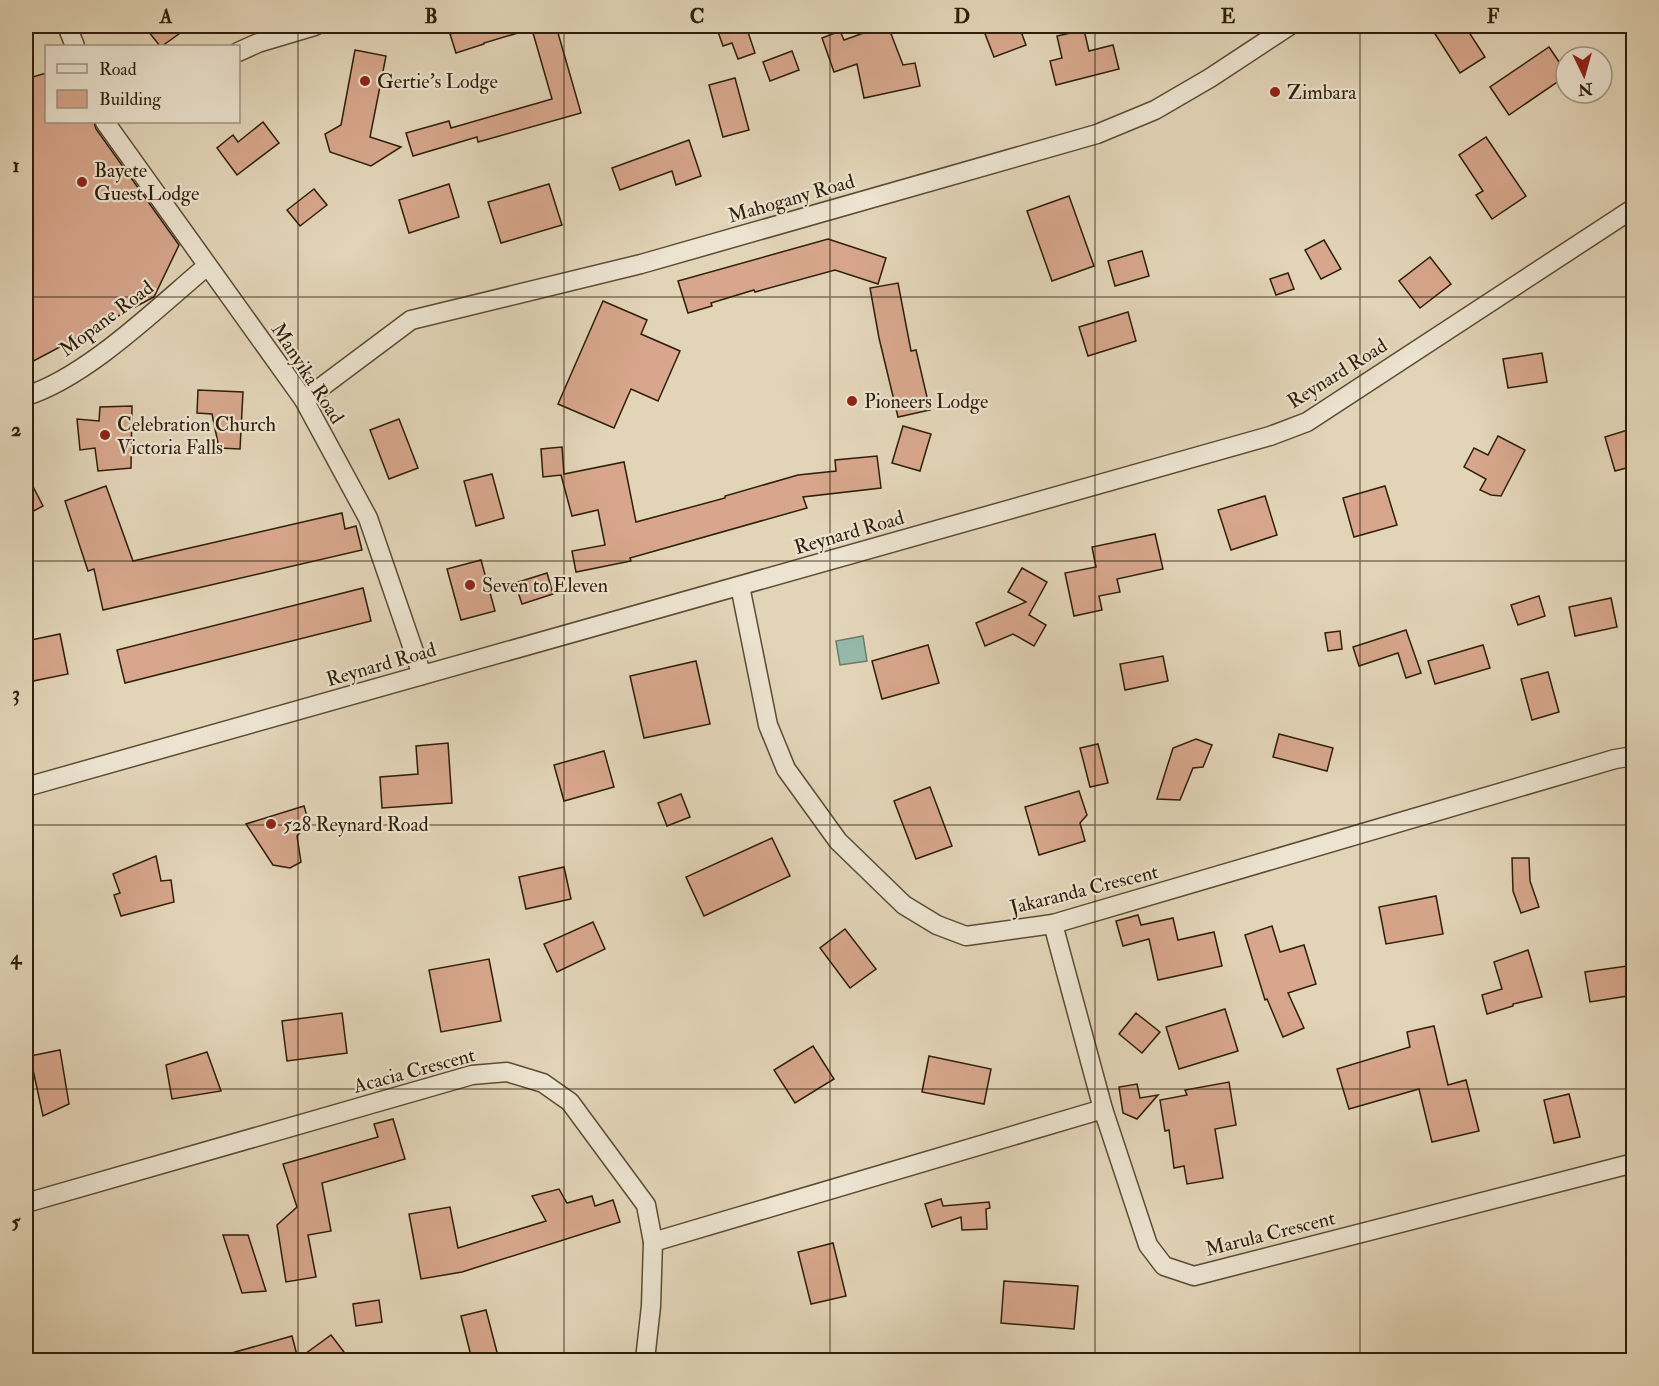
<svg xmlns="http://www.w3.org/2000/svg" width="1659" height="1386" viewBox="0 0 1659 1386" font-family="'IM FELL Double Pica',serif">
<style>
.water{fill:#95b8aa;stroke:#6c7a6a;stroke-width:1.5}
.building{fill:#d7a68c;stroke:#2e1e0a;stroke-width:1.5}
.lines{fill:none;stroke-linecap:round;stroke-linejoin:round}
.minor-casing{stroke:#5b4c35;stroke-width:21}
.minor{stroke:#ece3d0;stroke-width:18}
.grid{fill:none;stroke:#2e1e0a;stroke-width:1.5;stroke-opacity:0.55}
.poi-dot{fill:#8f2418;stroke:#ece3d0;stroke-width:2}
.labels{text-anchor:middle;stroke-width:4.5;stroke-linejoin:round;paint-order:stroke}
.poi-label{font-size:20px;fill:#2e1e0a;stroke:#ece3d0;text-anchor:start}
.street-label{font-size:20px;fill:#2e1e0a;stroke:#ece3d0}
.neatline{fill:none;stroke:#2e1e0a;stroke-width:2}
.grid-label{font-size:20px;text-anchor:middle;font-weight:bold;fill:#2e1e0a}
</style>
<rect width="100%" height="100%" fill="#e2d4b7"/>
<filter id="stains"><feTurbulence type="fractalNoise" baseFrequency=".00333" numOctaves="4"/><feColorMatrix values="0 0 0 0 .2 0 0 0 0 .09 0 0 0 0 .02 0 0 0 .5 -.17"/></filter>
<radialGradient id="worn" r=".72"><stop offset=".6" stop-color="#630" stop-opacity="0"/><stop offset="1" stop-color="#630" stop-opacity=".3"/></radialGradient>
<polygon class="water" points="863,636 867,661 840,665 836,641"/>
<g class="building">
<polygon points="144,26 190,26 162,46 160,46"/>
<polygon points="476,26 527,26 528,30 484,43 484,44 456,53 450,34"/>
<polygon points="531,26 556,26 581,113 478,142 477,137 413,156 406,133 449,121 451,128 552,99"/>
<polygon points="716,26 746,26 755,53 738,59 732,43 723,46"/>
<polygon points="883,26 888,26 903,65 915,63 920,86 864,98 857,64 834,72 822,38 840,31 844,40"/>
<polygon points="982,26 1019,26 1026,45 994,57"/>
<polygon points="1430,26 1465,26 1485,57 1460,73"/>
<polygon points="1084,30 1089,51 1113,45 1119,69 1056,85 1050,61 1062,58 1057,36"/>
<polygon points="1549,47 1566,72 1566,76 1509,115 1490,87"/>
<polygon points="355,50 386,56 370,137 401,147 371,166 330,152 325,134 341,125"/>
<polygon points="792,51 799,70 770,81 763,62"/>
<polygon points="46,73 46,122 94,122 96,129 179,245 154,297 26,365 26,79"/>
<polygon points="735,78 749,130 723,137 709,85"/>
<polygon points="263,122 279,143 237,175 217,148 233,135 238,142"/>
<polygon points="1486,137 1526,196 1492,219 1476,195 1483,191 1459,155"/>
<polygon points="689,140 701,176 676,185 672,171 620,190 612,168"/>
<polygon points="449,184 459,217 409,233 399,200"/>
<polygon points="549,184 562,225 501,243 488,202"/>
<polygon points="314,189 327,205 300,226 287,210"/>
<polygon points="1069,196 1094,266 1052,281 1027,211"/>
<polygon points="828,239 886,258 878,284 835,270 755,292 754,290 711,303 712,306 688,313 678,281"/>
<polygon points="1324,240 1341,269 1321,279 1305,250"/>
<polygon points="1142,251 1149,276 1115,286 1108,261"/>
<polygon points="1430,257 1451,284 1420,308 1399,281"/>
<polygon points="1288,273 1294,289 1276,295 1270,279"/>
<polygon points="898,283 911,351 916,350 930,410 898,417 879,338 870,288"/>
<polygon points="603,301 647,320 641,334 680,351 658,401 631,389 614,428 558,404"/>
<polygon points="1128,312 1136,341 1088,356 1079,327"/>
<polygon points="1542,353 1547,382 1508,388 1503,359"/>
<polygon points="198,390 243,392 240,449 219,448 212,414 197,413"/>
<polygon points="132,406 131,468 98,471 95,448 80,450 77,419 99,421 100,407"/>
<polygon points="399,419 418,468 389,479 370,430"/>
<polygon points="903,426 931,434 920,471 892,463"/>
<polygon points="1634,428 1634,466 1615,471 1605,437"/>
<polygon points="1498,436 1525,450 1501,496 1491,495 1480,490 1486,479 1464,467 1474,448 1488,455"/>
<polygon points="562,447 564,474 624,462 636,522 725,498 725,496 798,475 836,471 835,460 877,456 881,488 803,497 807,508 630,558 631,561 576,572 572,551 605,545 598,510 572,516 561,475 543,477 541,449"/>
<polygon points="26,473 43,506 26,515"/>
<polygon points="492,474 504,518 476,526 464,481"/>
<polygon points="106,486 133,561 342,513 345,529 356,526 362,550 103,610 94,569 88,571 65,501"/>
<polygon points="1385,486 1397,525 1354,537 1343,498"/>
<polygon points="1265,496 1277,535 1231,550 1218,510"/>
<polygon points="1155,534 1163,569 1117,579 1120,592 1099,596 1102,610 1074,616 1065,573 1096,567 1092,547"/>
<polygon points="481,560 495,611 461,620 447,569"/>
<polygon points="1022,568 1047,582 1029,615 1046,625 1034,646 1013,634 985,646 976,623 1026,602 1008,592"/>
<polygon points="547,573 553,594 522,604 515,583"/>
<polygon points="363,588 371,621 125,683 117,650"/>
<polygon points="1539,596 1545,616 1518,625 1511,605"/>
<polygon points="1611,598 1617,627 1575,636 1569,607"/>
<polygon points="1406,630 1421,673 1406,678 1398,653 1359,666 1353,647"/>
<polygon points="1340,631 1342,649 1328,651 1325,633"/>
<polygon points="60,634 68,674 33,681 26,641"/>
<polygon points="928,645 939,683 882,699 872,661"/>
<polygon points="1483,645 1490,668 1435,684 1428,661"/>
<polygon points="1163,656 1168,681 1125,690 1120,664"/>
<polygon points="696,661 710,724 644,738 630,676"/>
<polygon points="1548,672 1559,712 1532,720 1521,679"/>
<polygon points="1279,734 1333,748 1327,771 1273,757"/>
<polygon points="1196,739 1212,745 1203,767 1193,768 1180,800 1157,799 1173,748"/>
<polygon points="448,743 452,803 382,808 380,777 418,774 416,746"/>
<polygon points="1098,744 1108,783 1090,787 1080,748"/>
<polygon points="604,751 614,787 564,801 554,765"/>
<polygon points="930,787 952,846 916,859 894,801"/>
<polygon points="1079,791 1087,815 1080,823 1085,841 1039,855 1025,807"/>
<polygon points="681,794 690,817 667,826 658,803"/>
<polygon points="304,806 309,823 297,836 301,862 290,868 273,865 246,824"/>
<polygon points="772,838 790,876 704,916 686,877"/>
<polygon points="156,856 161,881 171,880 174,902 121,916 114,895 120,893 113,874"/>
<polygon points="1512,858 1529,858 1530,881 1539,907 1521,913 1513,891"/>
<polygon points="564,867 571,899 526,909 519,877"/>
<polygon points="1436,896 1443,934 1386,944 1379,907"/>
<polygon points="1138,915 1141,925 1173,918 1178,940 1214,932 1222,966 1158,980 1149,939 1123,946 1116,921"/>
<polygon points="593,922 605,949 557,972 544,944"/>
<polygon points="1272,926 1280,952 1304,945 1316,984 1288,993 1304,1028 1283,1037 1267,999 1265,1000 1245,935"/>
<polygon points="845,929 876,969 850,988 820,948"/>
<polygon points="1528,950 1542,997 1513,1004 1513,1006 1487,1014 1482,995 1502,989 1494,962"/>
<polygon points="489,959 501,1021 441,1032 429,970"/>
<polygon points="1634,965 1634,995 1590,1002 1585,972"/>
<polygon points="1225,1009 1238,1051 1179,1069 1166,1027"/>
<polygon points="342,1013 347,1053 287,1061 282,1021"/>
<polygon points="1136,1013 1160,1032 1142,1053 1119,1034"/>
<polygon points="1434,1026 1448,1085 1466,1080 1479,1131 1432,1142 1419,1089 1349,1109 1337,1069 1410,1047 1407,1032"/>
<polygon points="813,1046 834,1079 795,1103 774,1070"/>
<polygon points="60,1050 69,1104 43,1116 30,1056"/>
<polygon points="207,1052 221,1091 172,1099 166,1065"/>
<polygon points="929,1056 991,1069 984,1104 922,1092"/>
<polygon points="1229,1082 1236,1125 1215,1129 1223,1178 1187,1184 1184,1166 1174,1168 1169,1130 1165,1131 1160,1100 1187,1095 1185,1090"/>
<polygon points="1137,1084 1140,1098 1158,1095 1137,1119 1123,1113 1119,1087"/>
<polygon points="1569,1094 1580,1137 1554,1143 1544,1100"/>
<polygon points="393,1119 405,1159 322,1183 331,1231 308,1235 316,1277 286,1282 277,1225 297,1207 283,1164 378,1137 374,1124"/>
<polygon points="559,1189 567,1203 592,1196 595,1206 613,1200 620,1222 462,1272 421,1279 409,1214 450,1207 458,1248 546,1221 532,1196"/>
<polygon points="941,1199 943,1206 989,1202 990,1208 986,1209 987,1229 962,1230 961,1217 932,1227 925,1204"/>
<polygon points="223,1235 248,1235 266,1291 242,1293"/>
<polygon points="833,1243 846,1296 811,1304 798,1252"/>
<polygon points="1004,1281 1078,1286 1074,1329 1001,1323"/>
<polygon points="379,1300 382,1322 356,1326 353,1304"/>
<polygon points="486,1310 499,1360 472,1360 461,1316"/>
<polygon points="331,1335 344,1352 331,1360 222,1360 221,1356 292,1336 298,1359"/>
</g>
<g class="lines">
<g class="minor-casing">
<g id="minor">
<polyline points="67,26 75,46"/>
<polyline points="238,52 258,43 315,26"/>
<polyline points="105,122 304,400 368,518 422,675"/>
<path d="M26 396C87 377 157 308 207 266"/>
<polyline points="304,400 411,320 641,264 1097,134 1155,110 1210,78 1289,26"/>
<polyline points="740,586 768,725 786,769 838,841 904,905 937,925 966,936 1053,924 1615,759 1634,756"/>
<polyline points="26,787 1270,436 1307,422 1634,208"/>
<polyline points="1053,924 1103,1109 1148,1245 1164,1266 1194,1276 1634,1163"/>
<polyline points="26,1203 472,1075 507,1072 543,1083 570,1102 646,1205 653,1242 651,1306 645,1360"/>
<polyline points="653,1242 1103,1109"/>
</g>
</g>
<use href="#minor" class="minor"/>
</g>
<path class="grid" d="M298 26V1360M564 26V1360M830 26V1360M1095 26V1360M1360 26V1360M26 297H1634M26 561H1634M26 825H1634M26 1089H1634"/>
<g class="poi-dot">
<circle cx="365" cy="81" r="6"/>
<circle cx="1275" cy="92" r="6"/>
<circle cx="82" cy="182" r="6"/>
<circle cx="852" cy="401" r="6"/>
<circle cx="105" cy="435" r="6"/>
<circle cx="470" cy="585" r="6"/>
<circle cx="271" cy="824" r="6"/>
</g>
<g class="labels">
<g class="poi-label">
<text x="377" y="88">Gertie's Lodge</text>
<text x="1287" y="99">Zimbara</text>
<text x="94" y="177">Bayete<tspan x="94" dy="23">Guest Lodge</tspan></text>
<text x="864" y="408">Pioneers Lodge</text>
<text x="117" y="431">Celebration Church<tspan x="117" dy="23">Victoria Falls</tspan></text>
<text x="482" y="592">Seven to Eleven</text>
<text x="283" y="831">528 Reynard Road</text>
</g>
<g class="street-label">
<text transform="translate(791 198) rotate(-16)" y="7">Mahogany Road</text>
<text transform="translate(106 318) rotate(-37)" y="7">Mopane Road</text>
<text transform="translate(308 373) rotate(57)" y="7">Manyika Road</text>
<text transform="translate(1337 373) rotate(-32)" y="7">Reynard Road</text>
<text transform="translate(849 532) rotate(-16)" y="7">Reynard Road</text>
<text transform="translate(381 664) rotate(-16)" y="7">Reynard Road</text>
<text transform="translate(1084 889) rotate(-14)" y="7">Jakaranda Crescent</text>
<text transform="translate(414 1070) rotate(-15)" y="7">Acacia Crescent</text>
<text transform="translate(1270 1233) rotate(-14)" y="7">Marula Crescent</text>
</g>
</g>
<rect width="1659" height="1386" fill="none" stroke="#e2d4b7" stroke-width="66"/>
<rect x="45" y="45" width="195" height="78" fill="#ece3d0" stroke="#a09481" stroke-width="1.5"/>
<rect x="57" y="64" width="30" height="9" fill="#ece3d0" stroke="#a09481" stroke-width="1.5"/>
<text x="99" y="75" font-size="18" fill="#2e1e0a">Road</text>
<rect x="57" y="90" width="30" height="18" fill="#d7a68c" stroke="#a09481" stroke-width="1.5"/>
<text x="99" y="105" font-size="18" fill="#2e1e0a">Building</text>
<g transform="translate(1584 75) rotate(175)"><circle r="28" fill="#ece3d0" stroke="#a09481" stroke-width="1.5"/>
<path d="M0-4.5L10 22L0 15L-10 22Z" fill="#8f2418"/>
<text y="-9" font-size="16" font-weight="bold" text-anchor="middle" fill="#2e1e0a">N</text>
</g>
<rect x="33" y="33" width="1593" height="1320" class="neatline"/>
<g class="grid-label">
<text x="166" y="23">A</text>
<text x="431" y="23">B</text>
<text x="697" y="23">C</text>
<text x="962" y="23">D</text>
<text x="1228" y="23">E</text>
<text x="1493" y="23">F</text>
<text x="16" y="172">1</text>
<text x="16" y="436">2</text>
<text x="16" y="700">3</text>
<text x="16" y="964">4</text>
<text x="16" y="1228">5</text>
</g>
<rect width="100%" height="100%" filter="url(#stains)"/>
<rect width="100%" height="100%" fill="url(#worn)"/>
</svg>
